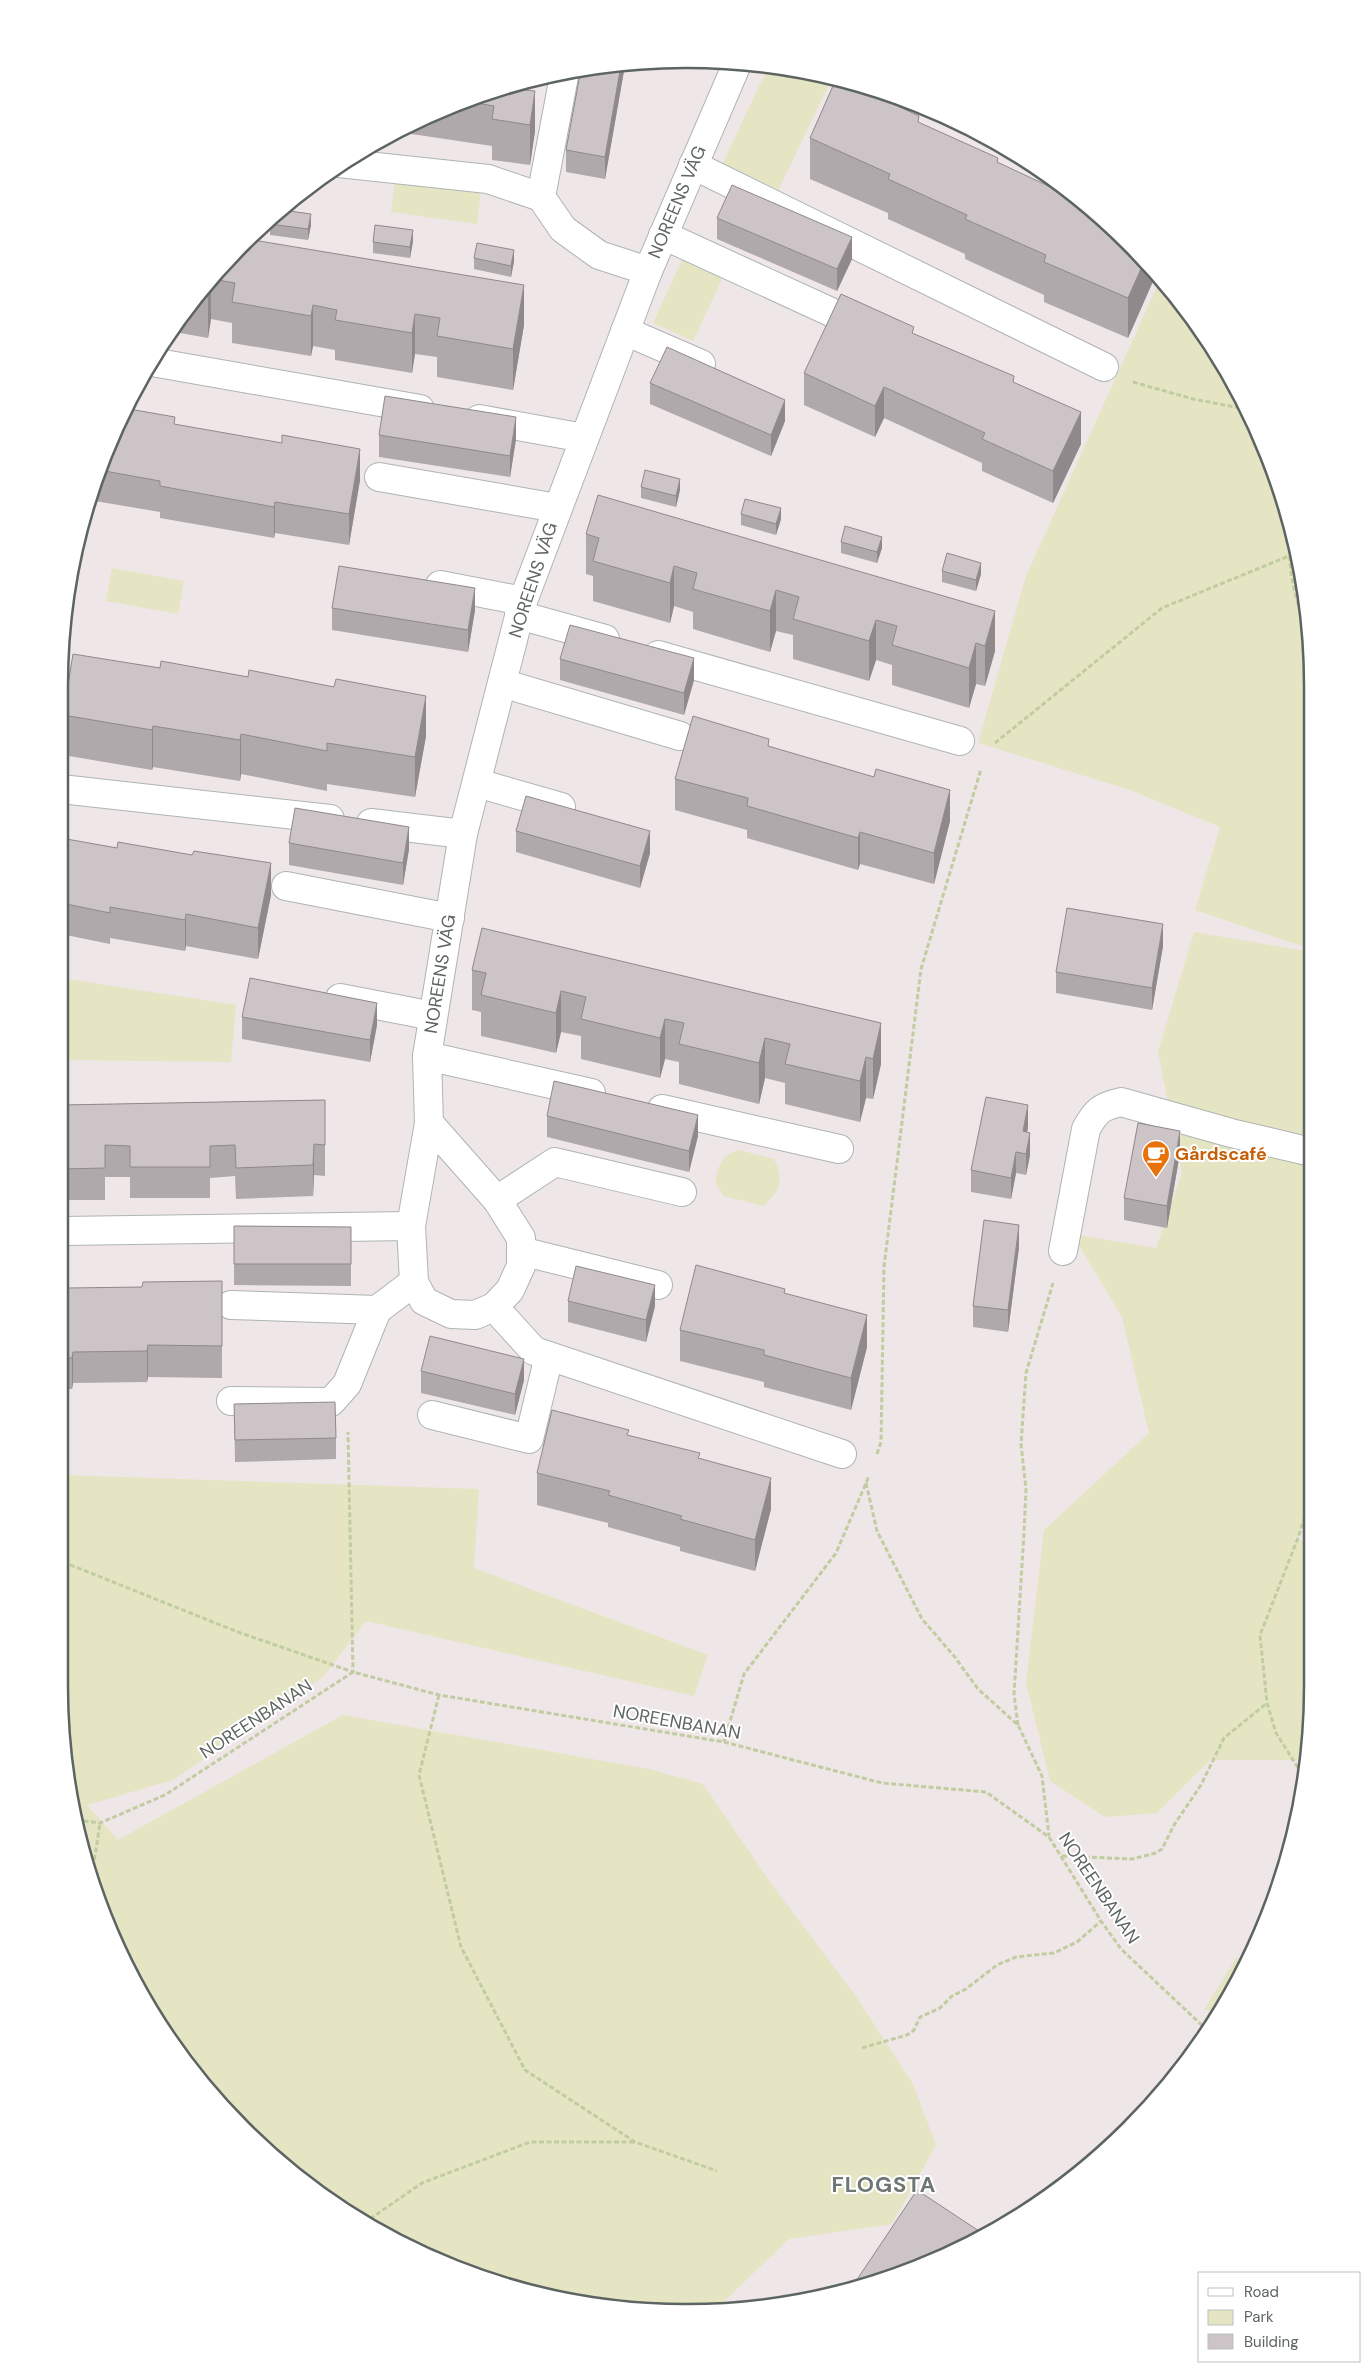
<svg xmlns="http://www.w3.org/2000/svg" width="1371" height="2372" viewBox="0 0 1371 2372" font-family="'DM Sans',sans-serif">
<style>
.green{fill:#e5e5c3}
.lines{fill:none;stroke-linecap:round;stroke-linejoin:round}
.minor-casing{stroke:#aeb5b3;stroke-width:30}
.path{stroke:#c1cda1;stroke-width:3;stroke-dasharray:5 2.5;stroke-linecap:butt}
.minor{stroke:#fff;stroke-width:28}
.wall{fill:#afa9ab}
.shaded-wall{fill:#8f898b}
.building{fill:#ccc4c7;stroke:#8f898b}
.labels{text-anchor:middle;stroke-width:4;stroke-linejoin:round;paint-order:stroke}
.street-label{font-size:18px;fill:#5d6562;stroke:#fff}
.food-label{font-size:18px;font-weight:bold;fill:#c56008;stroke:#fff;text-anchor:start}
.district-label{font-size:22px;font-weight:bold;letter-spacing:1px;fill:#6e7773;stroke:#fff}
.rim{fill:none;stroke:#5d6562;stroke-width:2.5}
</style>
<rect width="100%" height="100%" fill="#efe6e8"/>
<g class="green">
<polygon points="768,67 807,71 832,78 777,193 722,165"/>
<polygon points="395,180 481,191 477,224 391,212"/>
<polygon points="683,258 723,277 693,341 653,323"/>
<polygon points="1159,282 1228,372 1279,484 1311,644 1311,949 1195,910 1220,827 1130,790 978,743 1026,576"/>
<polygon points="112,568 184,581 178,614 106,601"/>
<polygon points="1194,932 1311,952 1311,1497 1298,1538 1311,1549 1311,1728 1304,1760 1210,1760 1157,1813 1105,1817 1050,1781 1026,1683 1044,1530 1149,1433 1122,1317 1072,1234 1156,1248 1182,1173 1158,1052"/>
<polygon points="61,978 236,1005 231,1062 62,1060"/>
<path d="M739 1150 774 1159C784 1180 781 1190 764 1206L723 1196 715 1181C719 1164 722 1155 739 1150Z"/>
<polygon points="63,1475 479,1489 474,1568 708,1655 694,1696 366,1621 323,1677 173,1780 87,1805 118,1840 343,1715 649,1769 703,1784 772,1885 855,1995 913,2084 936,2145 892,2224 789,2239 715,2310 686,2313 523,2292 409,2249 337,2207 243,2130 188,2068 124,1964 92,1888 64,1769"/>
<polygon points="1245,1957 1218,2011 1204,2010 1236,1958"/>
</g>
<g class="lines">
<g class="minor-casing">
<g id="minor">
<polyline points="565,71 541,197 563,229 599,255 648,271"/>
<polyline points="339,163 488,179 541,197"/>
<polyline points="693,165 1104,367"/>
<polyline points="663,235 833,313"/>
<polyline points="625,331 701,364"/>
<polyline points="152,362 420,409"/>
<polyline points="479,419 584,438"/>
<polyline points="379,477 557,508"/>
<polyline points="440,585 523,601"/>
<polyline points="519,615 605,639"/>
<polyline points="658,655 960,741"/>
<polyline points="502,683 680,736"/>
<polyline points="477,783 561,807"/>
<polyline points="61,789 330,819"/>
<polyline points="371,823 463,834"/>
<polyline points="286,886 450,918"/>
<polyline points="340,998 433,1016"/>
<polyline points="427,1056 591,1093"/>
<polyline points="662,1109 839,1149"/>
<polyline points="429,1123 497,1200 521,1238 521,1266 510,1290 494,1307 475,1315 451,1314 424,1301 414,1282 411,1226 429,1123 427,1056 463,834 523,601 648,271 737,64"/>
<polyline points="497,1200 555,1162 682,1192"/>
<polyline points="62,1231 411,1226"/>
<polyline points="521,1251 658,1285"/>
<path d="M1063 1251 1086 1129C1096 1111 1100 1107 1121 1102L1231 1133 1311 1152"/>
<polyline points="231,1305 377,1310 414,1282"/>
<polyline points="494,1307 534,1351 842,1454"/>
<polyline points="231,1401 331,1402 347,1384 377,1310"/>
<polyline points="432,1415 529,1439 549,1356"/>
</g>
</g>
<g class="path">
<polyline points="1133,382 1193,399 1245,409"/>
<path d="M1290 541C1288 570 1295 601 1307 627"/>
<polyline points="995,743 1162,608 1289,556"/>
<polyline points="877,1454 881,1442 884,1267 921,969 981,769"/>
<polyline points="866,1483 877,1531 922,1619 954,1656 978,1689 1018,1725 1042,1776 1049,1836"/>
<polyline points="63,1562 238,1632 353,1672 348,1432"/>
<polyline points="439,1695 419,1775 461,1947 525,2070 635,2142 717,2171"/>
<polyline points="1018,1725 1014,1694 1024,1533 1026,1489 1021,1444 1026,1373 1053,1283"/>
<polyline points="724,1742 744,1674 836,1553 869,1476"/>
<polyline points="1302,1774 1276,1733 1267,1703 1260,1635 1298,1538 1311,1497"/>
<polyline points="76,1820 100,1823 165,1795 353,1672 439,1695 724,1742 882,1783 986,1792 1049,1837 1101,1921 1121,1949 1208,2031"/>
<polyline points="1062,1856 1132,1859 1156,1853 1162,1849 1174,1825 1201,1785 1224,1738 1267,1703"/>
<polyline points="91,1882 100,1823"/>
<polyline points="862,2048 907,2035 914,2030 920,2017 940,2008 952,1996 966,1989 997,1965 1016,1957 1054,1953 1077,1942 1101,1921"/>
<polyline points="364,2223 422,2183 530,2142 634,2142"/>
</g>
<use href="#minor" class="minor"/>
</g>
<g class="wall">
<polygon points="625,65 605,179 566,172 566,150 581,69"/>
<polygon points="508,88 535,131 530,165 492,160 492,146 398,132 445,107"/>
<polygon points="896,97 913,103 912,105"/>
<polygon points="955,122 989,141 988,144 955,127"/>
<polygon points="919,123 998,162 1075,204 1154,276 1154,279 1128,338 1044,302 1044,295 965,259 965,254 888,219 888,213 810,179 810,138"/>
<polygon points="1034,164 1053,180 1034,171"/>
<polygon points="717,218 852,259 837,291 717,239"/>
<polygon points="270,224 311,225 308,240 270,235"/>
<polygon points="413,241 410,258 373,253 373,242"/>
<polygon points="242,243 524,325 513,390 437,377 437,357 415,354 412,373 335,360 335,350 313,346 311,356 232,343 232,323 211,319 208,338 169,331"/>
<polygon points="474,258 514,261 511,277 474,269"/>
<polygon points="914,334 1014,383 1081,444 1053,503 982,471 982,463 884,418 875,437 804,405 804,373"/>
<polygon points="650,383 785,421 771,456 650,404"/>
<polygon points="129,409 175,424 360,480 349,545 275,533 274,538 160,518 160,512 89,500 92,484"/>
<polygon points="379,435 516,439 510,477 379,457"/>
<polygon points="641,487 680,490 676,507 641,498"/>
<polygon points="741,514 781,519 776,535 741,525"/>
<polygon points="586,534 995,611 995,651 985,686 976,684 969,708 892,685 892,665 876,660 869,681 793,659 793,635 776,631 770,652 693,629 693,612 674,606 670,623 593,601 593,576 586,574"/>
<polygon points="841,542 882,548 877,563 841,553"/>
<polygon points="942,571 981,574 976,591 942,582"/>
<polygon points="332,608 475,610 468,652 332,630"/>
<polygon points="560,659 694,680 684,715 560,680"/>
<polygon points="160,668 248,677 426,736 415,797 327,784 327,791 241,774 240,781 153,767 152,770 63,755 63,715"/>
<polygon points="769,747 950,821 934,884 860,864 858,870 747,838 747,830 675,810 675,779"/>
<polygon points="516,831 650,853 640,888 516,852"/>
<polygon points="61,838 271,895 258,959 186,946 185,951 110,938 110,944 61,934"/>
<polygon points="289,843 409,849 403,885 289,865"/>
<polygon points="1163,946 1152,1010 1056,993 1056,972"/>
<polygon points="472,970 881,1023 881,1064 873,1099 866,1098 860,1122 785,1104 785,1083 765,1078 759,1104 679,1084 679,1062 665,1059 660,1078 581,1059 581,1036 561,1032 556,1053 481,1036 481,1012 472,1010"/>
<polygon points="242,1017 377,1025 370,1062 242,1039"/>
<polygon points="325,1100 325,1176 314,1175 313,1196 236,1199 235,1176 210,1178 210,1198 130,1198 130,1177 105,1177 105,1200 62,1200 62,1105"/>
<polygon points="547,1116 698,1136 689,1172 547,1137"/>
<polygon points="1028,1127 1027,1132 1030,1155 1026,1175 1016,1173 1011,1199 971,1192 971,1170"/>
<polygon points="1180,1153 1167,1228 1124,1220 1124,1198"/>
<polygon points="234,1226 351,1227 351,1286 234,1285"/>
<polygon points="1019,1247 1008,1332 973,1327 973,1306"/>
<polygon points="222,1281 222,1378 148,1377 147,1382 73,1383 72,1389 63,1389 62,1293"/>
<polygon points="785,1294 867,1347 851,1410 764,1387 764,1382 680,1361 680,1330"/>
<polygon points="568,1301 655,1306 646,1342 568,1322"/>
<polygon points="421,1371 524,1380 515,1415 421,1393"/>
<polygon points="234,1404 336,1438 336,1459 235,1462"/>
<polygon points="629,1436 700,1459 771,1509 755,1571 680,1551 680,1547 608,1527 608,1523 537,1505 537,1473"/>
</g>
<g class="shaded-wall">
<polygon points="621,65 625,65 605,179 605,157"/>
<polygon points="535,91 535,131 530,165 530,125"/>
<polygon points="311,214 311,225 308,240 308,229"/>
<polygon points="413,230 413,241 410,258 410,247"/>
<polygon points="852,237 852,259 837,291 837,269"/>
<polygon points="514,250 514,261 511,277 511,266"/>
<polygon points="1144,262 1154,276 1154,279 1128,338 1128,298"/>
<polygon points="211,281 211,319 208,338 208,297"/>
<polygon points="524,285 524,325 513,390 513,349"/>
<polygon points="313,305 313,346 311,356 311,316"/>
<polygon points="415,314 415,354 412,373 412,333"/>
<polygon points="884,387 884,418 875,437 875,406"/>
<polygon points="785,400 785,421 771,456 771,435"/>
<polygon points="1081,412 1081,444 1053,503 1053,471"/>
<polygon points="516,417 516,439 510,477 510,456"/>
<polygon points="360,449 360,480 349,545 349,514"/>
<polygon points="680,479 680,490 676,507 676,496"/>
<polygon points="275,502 275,533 274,538 274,507"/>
<polygon points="781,508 781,519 776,535 776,524"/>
<polygon points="882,537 882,548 877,563 877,552"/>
<polygon points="981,563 981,574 976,591 976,580"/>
<polygon points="674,566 674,606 670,623 670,583"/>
<polygon points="475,588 475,610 468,652 468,630"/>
<polygon points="776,590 776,631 770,652 770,611"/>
<polygon points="995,611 995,651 985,686 985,646"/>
<polygon points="876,620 876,660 869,681 869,641"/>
<polygon points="976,643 976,684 969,708 969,668"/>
<polygon points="694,658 694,680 684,715 684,693"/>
<polygon points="426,696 426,736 415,797 415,757"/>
<polygon points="153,726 153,767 152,770 152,730"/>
<polygon points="241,734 241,774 240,781 240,740"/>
<polygon points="950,790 950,821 934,884 934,853"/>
<polygon points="409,827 409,849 403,885 403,863"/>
<polygon points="650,831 650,853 640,888 640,866"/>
<polygon points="860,832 860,864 858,870 858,838"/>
<polygon points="271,863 271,895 258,959 258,928"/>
<polygon points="186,914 186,946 185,951 185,920"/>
<polygon points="1163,924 1163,946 1152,1010 1152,988"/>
<polygon points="561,991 561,1032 556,1053 556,1013"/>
<polygon points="377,1003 377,1025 370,1062 370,1040"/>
<polygon points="665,1019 665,1059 660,1078 660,1038"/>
<polygon points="881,1023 881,1064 873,1099 873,1059"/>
<polygon points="765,1038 765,1078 759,1104 759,1063"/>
<polygon points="866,1057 866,1098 860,1122 860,1081"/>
<polygon points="1028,1105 1028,1127 1023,1153 1023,1131"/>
<polygon points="698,1115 698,1136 689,1172 689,1151"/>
<polygon points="1180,1131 1180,1153 1167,1228 1167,1206"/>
<polygon points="1030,1133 1030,1155 1026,1175 1026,1154"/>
<polygon points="314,1144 314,1175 313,1196 313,1165"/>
<polygon points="1016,1152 1016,1173 1011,1199 1011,1178"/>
<polygon points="1019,1225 1019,1247 1008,1332 1008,1310"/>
<polygon points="655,1285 655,1306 646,1342 646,1320"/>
<polygon points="867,1315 867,1347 851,1410 851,1378"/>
<polygon points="148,1345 148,1377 147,1382 147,1351"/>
<polygon points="73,1352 73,1383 72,1389 72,1358"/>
<polygon points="524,1359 524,1380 515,1415 515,1394"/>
<polygon points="771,1478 771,1509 755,1571 755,1540"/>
<polygon points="979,2231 979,2238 972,2242"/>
</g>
<g class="building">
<polygon points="621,65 605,157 566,150 581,69"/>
<polygon points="836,79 851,84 919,116 918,122 998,158 997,162 1074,198 1075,198 1074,204 1091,211 1129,243 1144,262 1128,298 1044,262 1046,255 965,219 967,215 888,179 890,174 810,138"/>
<polygon points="508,88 535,91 530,125 492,119 494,106 464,101"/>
<polygon points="732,185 852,237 837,269 717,218"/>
<polygon points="282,210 311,214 308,229 270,224 271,219"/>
<polygon points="375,225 413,230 410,247 373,242"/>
<polygon points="247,239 524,285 513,349 437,336 440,318 415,314 412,333 335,320 337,310 313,305 311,316 232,302 235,283 212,279 242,243"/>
<polygon points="477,243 514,250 511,266 474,258"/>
<polygon points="210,281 208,297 198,296"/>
<polygon points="841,294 914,327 912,333 1014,376 1013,382 1081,412 1053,471 982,439 985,433 884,387 875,406 804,373"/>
<polygon points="667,347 785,400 771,435 650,383"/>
<polygon points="385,396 516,417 510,456 379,435"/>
<polygon points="129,409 175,417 174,424 282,443 282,435 360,449 349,514 275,502 274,507 160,486 160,481 99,470"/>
<polygon points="645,470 680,479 676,496 641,487"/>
<polygon points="598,495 995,611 985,646 976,643 969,668 892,645 897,626 876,620 869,641 793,619 799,597 776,590 770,611 693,589 697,573 674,566 670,583 593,561 599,538 586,534"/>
<polygon points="745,499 781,508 776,524 741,514"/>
<polygon points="845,526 882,537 877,552 841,542"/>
<polygon points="947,553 981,563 976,580 942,571"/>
<polygon points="339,566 475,588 468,630 332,608"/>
<polygon points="570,625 694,658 684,693 560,659"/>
<polygon points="73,654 160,668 161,661 248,677 249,670 334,687 336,679 426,696 415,757 327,743 327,751 241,734 240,740 153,726 152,730 63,715"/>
<polygon points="693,716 769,739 768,746 874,777 876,769 950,790 934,853 860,832 858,838 747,806 748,798 675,779"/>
<polygon points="526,796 650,831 640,866 516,831"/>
<polygon points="295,808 409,827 403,863 289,843"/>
<polygon points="61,838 117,848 118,842 192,855 194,851 271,863 258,928 186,914 185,920 110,907 110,913 61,903"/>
<polygon points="1067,908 1163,924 1152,988 1056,972"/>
<polygon points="482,928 881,1023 873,1059 866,1057 860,1081 785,1064 790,1044 765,1038 759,1063 679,1044 684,1023 665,1019 660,1038 581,1019 586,997 561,991 556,1013 481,995 486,973 472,970"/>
<polygon points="250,978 377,1003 370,1040 242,1017"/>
<polygon points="554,1081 698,1115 689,1151 547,1116"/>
<polygon points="986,1097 1028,1105 1023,1131 1030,1133 1026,1154 1016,1152 1011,1178 971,1170"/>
<polygon points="325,1100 325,1145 314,1144 313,1165 236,1168 235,1145 210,1146 210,1167 130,1167 130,1146 105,1145 105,1168 62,1169 62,1105"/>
<polygon points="1138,1123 1180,1131 1167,1206 1124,1198"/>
<polygon points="984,1220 1019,1225 1008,1310 973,1306"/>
<polygon points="234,1226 351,1227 351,1264 234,1264"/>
<polygon points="696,1265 785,1289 784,1293 867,1315 851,1378 764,1355 764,1350 680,1330"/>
<polygon points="576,1266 655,1285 646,1320 568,1301"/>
<polygon points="222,1281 222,1346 148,1345 147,1351 73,1352 72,1358 63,1358 62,1293 67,1293 68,1288 142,1287 143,1282"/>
<polygon points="430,1336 524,1359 515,1394 421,1371"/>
<polygon points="335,1402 336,1438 235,1440 234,1404"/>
<polygon points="552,1410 629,1430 627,1435 700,1453 698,1458 771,1478 755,1540 680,1519 682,1516 608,1495 610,1491 537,1473"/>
<polygon points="917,2190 979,2231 972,2242 887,2280 850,2290"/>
</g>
<defs>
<g id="cafe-pin" transform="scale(1.4375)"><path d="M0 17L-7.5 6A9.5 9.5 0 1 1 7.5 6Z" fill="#e8710a" stroke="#fff"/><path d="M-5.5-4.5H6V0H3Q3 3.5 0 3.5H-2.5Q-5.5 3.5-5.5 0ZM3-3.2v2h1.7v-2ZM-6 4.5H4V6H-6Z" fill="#fff"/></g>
</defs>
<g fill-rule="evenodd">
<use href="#cafe-pin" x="1156" y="1154"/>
</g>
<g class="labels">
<g class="street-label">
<text transform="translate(677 202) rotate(-67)" y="6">NOREENS VÄG</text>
<text transform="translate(533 580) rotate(-72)" y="6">NOREENS VÄG</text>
<text transform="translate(440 974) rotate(-81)" y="6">NOREENS VÄG</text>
<text transform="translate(256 1719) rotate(-33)" y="6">NOREENBANAN</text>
<text transform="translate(677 1722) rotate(10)" y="6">NOREENBANAN</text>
<text transform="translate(1099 1888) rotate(56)" y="6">NOREENBANAN</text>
</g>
<g class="food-label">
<text x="1175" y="1160">Gårdscafé</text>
</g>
<g class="district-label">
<text x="884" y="2192">FLOGSTA</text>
</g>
</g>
<path d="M0 0H1371V2372H0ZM686 68H686A618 618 0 0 1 1304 686V1686A618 618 0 0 1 686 2304H686A618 618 0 0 1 68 1686V686A618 618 0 0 1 686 68Z" fill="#fff" fill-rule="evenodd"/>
<path class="rim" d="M686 68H686A618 618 0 0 1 1304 686V1686A618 618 0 0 1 686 2304H686A618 618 0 0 1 68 1686V686A618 618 0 0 1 686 68Z"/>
<rect x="1198" y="2272" width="162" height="90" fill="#ffffff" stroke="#bec1c0"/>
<rect x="1208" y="2288" width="25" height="8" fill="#ffffff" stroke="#bec1c0"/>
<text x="1244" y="2297" font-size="15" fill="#5d6562">Road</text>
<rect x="1208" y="2310" width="25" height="15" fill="#e5e5c3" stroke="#bec1c0"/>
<text x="1244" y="2322" font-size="15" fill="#5d6562">Park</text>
<rect x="1208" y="2334" width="25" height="15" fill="#ccc4c7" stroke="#bec1c0"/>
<text x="1244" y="2347" font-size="15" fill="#5d6562">Building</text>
</svg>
